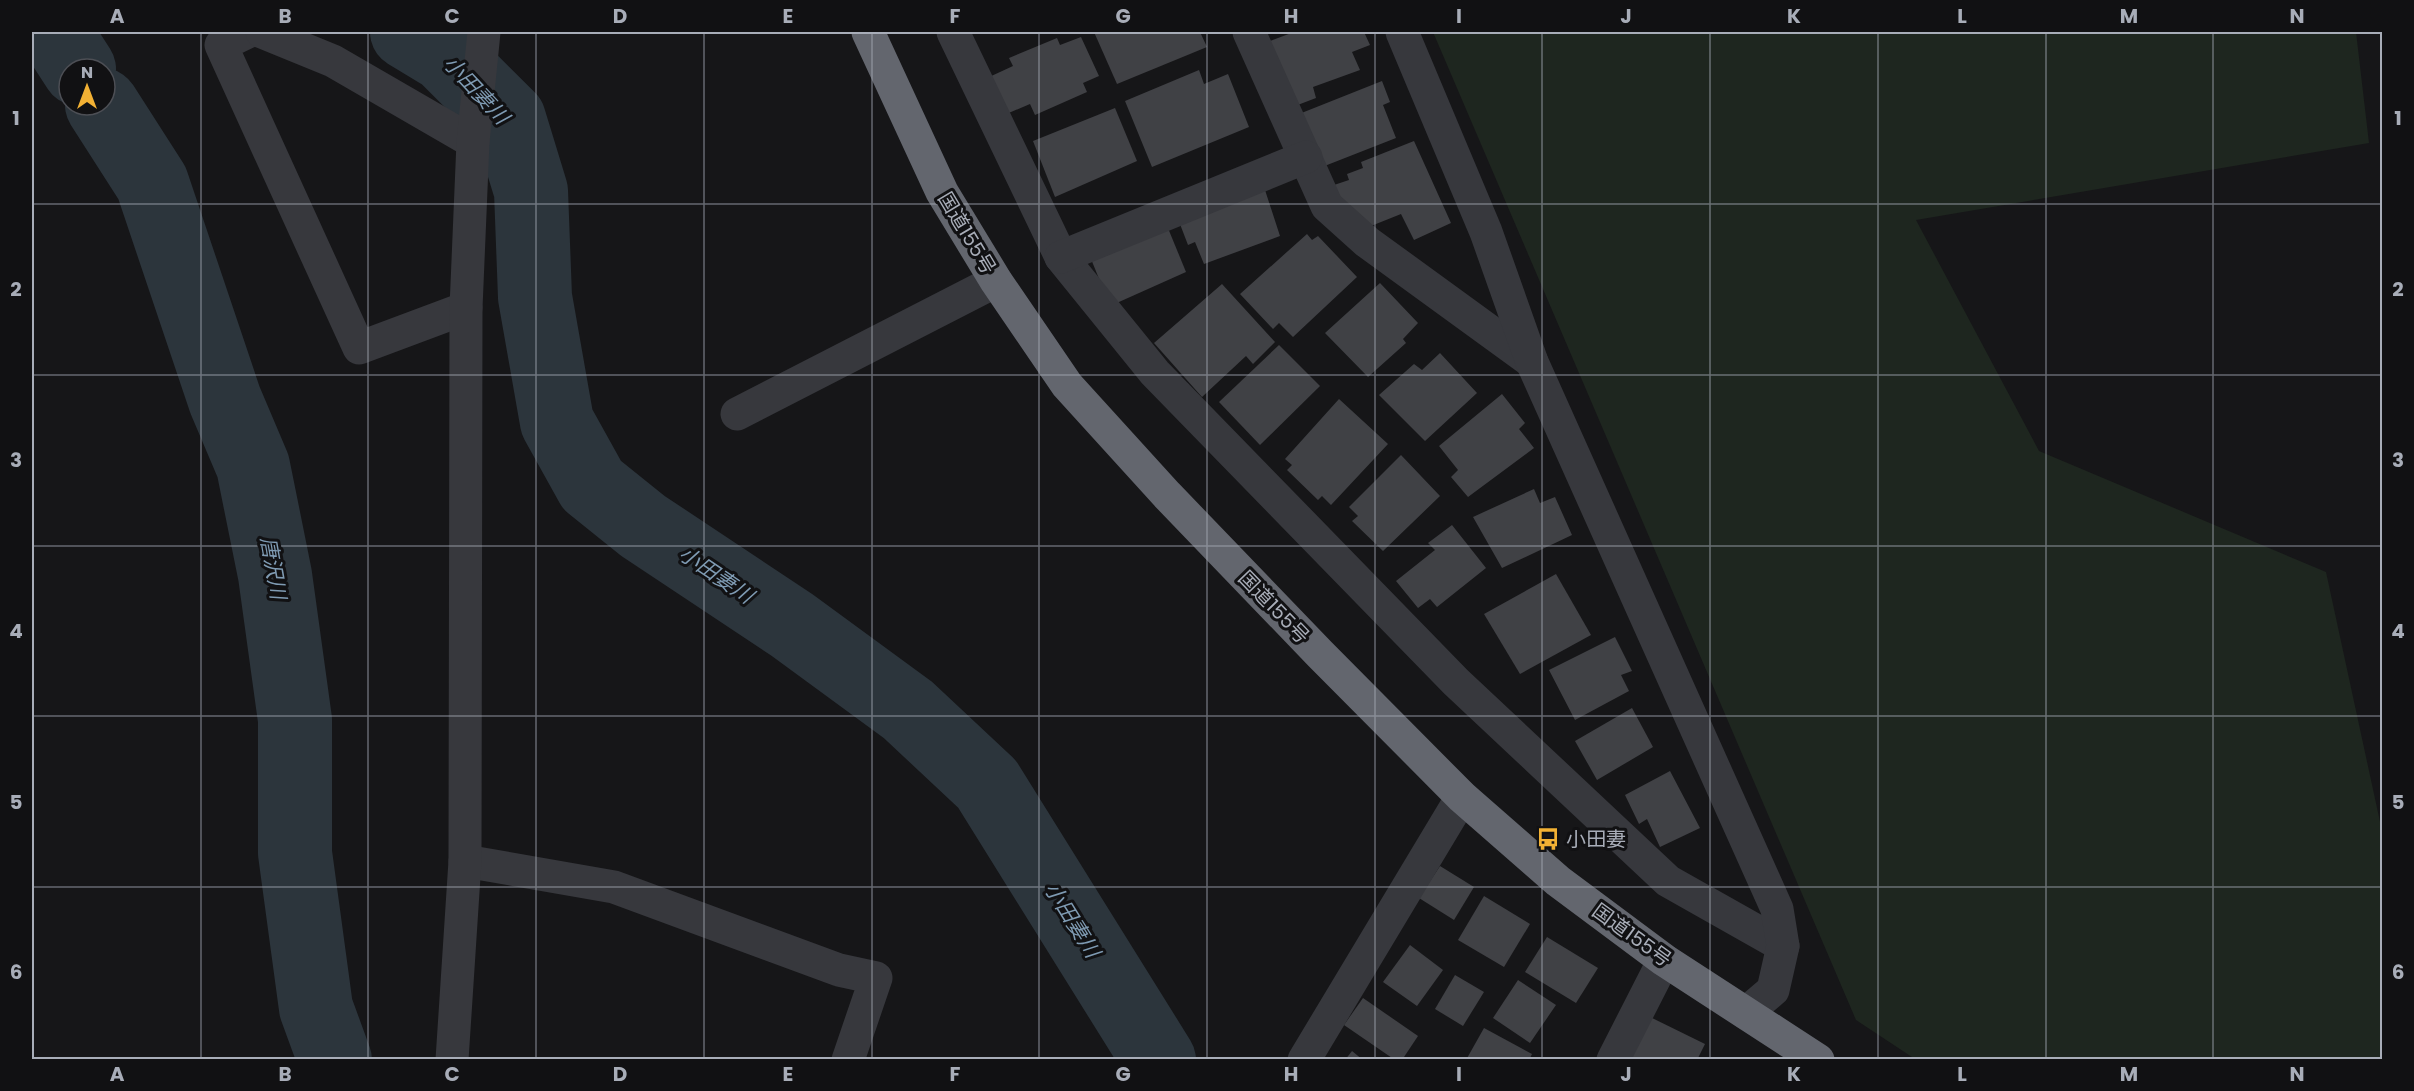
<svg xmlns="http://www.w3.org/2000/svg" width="2414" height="1091" viewBox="0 0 2414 1091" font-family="Poppins,'Noto Sans JP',sans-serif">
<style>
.green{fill:#1e261f}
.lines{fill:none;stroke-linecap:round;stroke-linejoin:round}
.river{stroke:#2c353c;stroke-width:74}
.building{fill:#404145}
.street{stroke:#37383d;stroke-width:33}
.highway{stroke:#63666e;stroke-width:33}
.grid{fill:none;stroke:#a8adb8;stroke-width:1.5;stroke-opacity:0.55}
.labels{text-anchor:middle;stroke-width:6;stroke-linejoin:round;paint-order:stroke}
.street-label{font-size:20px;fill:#a8adb8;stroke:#111113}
.poi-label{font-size:20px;fill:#a8adb8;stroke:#111113;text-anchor:start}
.water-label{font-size:21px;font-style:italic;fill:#7f9bb3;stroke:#111113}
.neatline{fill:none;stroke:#a8adb8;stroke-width:2}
.grid-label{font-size:20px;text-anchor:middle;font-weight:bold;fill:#a8adb8}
</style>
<rect width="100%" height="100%" fill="#161618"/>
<polygon class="green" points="1433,32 2356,32 2369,143 1916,220 2039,451 2326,572 2382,831 2382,1059 1915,1059 1856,1020"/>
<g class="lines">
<g class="river">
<polyline points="55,32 79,69"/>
<polyline points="407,32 445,55 509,119 531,191 535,297 557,422 592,485 643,526 792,625 908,710 987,784 1159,1060"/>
<polyline points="102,105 152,183 225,400 253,466 275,575 295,720 295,853 316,1008 335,1060"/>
</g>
</g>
<g class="building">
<polygon points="1094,32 1200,32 1207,47 1117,84"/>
<polygon points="1294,32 1364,32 1370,45 1352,52 1360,70 1313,87 1316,98 1295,106 1267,42"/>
<polygon points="1081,37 1099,76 1083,83 1087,92 1035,115 1030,104 1004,115 987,78 1013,66 1009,58 1057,38 1060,45"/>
<polygon points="1199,70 1204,84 1228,74 1249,127 1152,167 1125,101"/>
<polygon points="1382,81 1390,102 1383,105 1396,138 1322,167 1299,114"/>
<polygon points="1115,108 1137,161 1055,197 1033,141"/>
<polygon points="1414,141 1451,223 1414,240 1401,214 1366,228 1325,188 1349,180 1347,174 1363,168 1361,162"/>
<polygon points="1265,190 1280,236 1204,264 1195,242 1188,245 1175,211"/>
<polygon points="1163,216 1186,272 1110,306 1087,249"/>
<polygon points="1307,234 1312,240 1318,236 1357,277 1293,337 1279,323 1273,329 1240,294"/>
<polygon points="1380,283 1418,323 1403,339 1406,343 1368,377 1325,333"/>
<polygon points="1222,284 1275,342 1253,364 1246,356 1202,397 1154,343"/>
<polygon points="1279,345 1320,386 1260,445 1219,402"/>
<polygon points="1440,353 1477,393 1425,441 1379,395 1414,364 1422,370"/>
<polygon points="1502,394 1525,423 1519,429 1534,448 1468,497 1451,477 1458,470 1439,446"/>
<polygon points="1339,399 1388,444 1331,505 1322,496 1318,500 1287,470 1292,465 1285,459"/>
<polygon points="1401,455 1440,496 1383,551 1352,521 1358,516 1349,507"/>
<polygon points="1534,489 1540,503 1555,497 1572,535 1502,568 1473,517"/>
<polygon points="1452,525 1486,568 1437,607 1430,599 1418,608 1396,581 1435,550 1428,543"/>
<polygon points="1556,574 1591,635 1520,674 1484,614"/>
<polygon points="1615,637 1632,671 1621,675 1629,691 1575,720 1549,670"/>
<polygon points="1632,708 1653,747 1597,780 1575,741"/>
<polygon points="1670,771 1700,828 1660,847 1647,819 1639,824 1625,795"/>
<polygon points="1440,866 1474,887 1454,920 1419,898"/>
<polygon points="1484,896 1530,924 1504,967 1458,940"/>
<polygon points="1547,937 1598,968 1576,1003 1525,972"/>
<polygon points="1410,945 1443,970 1417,1006 1383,982"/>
<polygon points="1455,975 1484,992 1463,1026 1435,1009"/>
<polygon points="1518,980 1556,1005 1530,1043 1493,1018"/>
<polygon points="1363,998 1418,1036 1402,1060 1395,1060 1344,1025"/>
<polygon points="1648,1016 1705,1044 1697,1060 1632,1060 1627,1057"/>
<polygon points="1484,1028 1532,1054 1529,1060 1466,1060"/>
<polygon points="1352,1051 1363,1060 1345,1060"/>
</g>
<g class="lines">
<g class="street">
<polyline points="248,32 221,45 359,348 466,308"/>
<polyline points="262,32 333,61 473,142"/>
<polyline points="953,32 1061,257 1155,373 1456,682 1668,881 1783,946"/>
<polyline points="1249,32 1327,206 1367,242 1532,362"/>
<polyline points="1402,32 1486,232 1532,362 1777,909 1783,946 1773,990 1746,1013"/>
<polyline points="1061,257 1306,157"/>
<polyline points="737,414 996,281"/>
<polyline points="465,861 614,887 839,970 876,978 848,1060"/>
<polyline points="452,1060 465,861 466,308 473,142 484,32"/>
<polyline points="1304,1060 1462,797"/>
<polyline points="1613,1060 1664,960"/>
</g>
<polyline class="highway" points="868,32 942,192 996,281 1067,385 1167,495 1320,654 1462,797 1558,881 1664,960 1818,1060"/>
</g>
<path class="grid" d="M201 32V1060M368 32V1060M536 32V1060M704 32V1060M872 32V1060M1039 32V1060M1207 32V1060M1375 32V1060M1542 32V1060M1710 32V1060M1878 32V1060M2046 32V1060M2213 32V1060M32 204H2382M32 375H2382M32 546H2382M32 716H2382M32 887H2382"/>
<defs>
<g id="bus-bare" transform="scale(1.8)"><path d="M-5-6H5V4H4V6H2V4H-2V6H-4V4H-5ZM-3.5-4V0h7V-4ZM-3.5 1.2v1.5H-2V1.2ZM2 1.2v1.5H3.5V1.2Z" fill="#f2b134" stroke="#111113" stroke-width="2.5" paint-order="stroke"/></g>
</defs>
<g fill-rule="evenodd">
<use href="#bus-bare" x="1548" y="839"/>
</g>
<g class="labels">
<g class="street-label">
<text transform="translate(967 233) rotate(59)" y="7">国道155号</text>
<text transform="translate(1274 607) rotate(46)" y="7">国道155号</text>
<text transform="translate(1632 935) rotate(36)" y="7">国道155号</text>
</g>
<g class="poi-label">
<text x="1566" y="846">小田妻</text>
</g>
<g class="water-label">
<text transform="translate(476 90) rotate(47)" y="7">小田妻川</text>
<text transform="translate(273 568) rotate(80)" y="7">唐沢川</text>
<text transform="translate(716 575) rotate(34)" y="7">小田妻川</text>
<text transform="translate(1072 920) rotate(58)" y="7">小田妻川</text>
</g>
</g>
<rect width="2414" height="1091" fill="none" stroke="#111113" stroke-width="66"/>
<g transform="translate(87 87)"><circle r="28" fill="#111113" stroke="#4d4f55" stroke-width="1.5"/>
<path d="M0-4.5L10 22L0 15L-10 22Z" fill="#f2b134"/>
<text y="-9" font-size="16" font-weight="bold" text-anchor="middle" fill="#a8adb8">N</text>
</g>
<rect x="33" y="33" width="2348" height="1025" class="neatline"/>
<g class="grid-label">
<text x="117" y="23">A</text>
<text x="285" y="23">B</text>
<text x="452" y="23">C</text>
<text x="620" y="23">D</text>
<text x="788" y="23">E</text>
<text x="955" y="23">F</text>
<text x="1123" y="23">G</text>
<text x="1291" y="23">H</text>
<text x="1459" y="23">I</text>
<text x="1626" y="23">J</text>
<text x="1794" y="23">K</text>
<text x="1962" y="23">L</text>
<text x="2129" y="23">M</text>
<text x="2297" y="23">N</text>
<text x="16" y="125">1</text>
<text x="2398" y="125">1</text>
<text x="16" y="296">2</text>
<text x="2398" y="296">2</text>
<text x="16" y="467">3</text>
<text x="2398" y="467">3</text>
<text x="16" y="638">4</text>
<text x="2398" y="638">4</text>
<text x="16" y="809">5</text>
<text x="2398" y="809">5</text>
<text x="16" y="979">6</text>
<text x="2398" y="979">6</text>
<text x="117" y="1081">A</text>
<text x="285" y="1081">B</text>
<text x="452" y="1081">C</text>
<text x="620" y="1081">D</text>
<text x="788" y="1081">E</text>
<text x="955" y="1081">F</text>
<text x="1123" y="1081">G</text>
<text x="1291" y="1081">H</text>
<text x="1459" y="1081">I</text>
<text x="1626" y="1081">J</text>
<text x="1794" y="1081">K</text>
<text x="1962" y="1081">L</text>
<text x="2129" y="1081">M</text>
<text x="2297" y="1081">N</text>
</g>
</svg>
